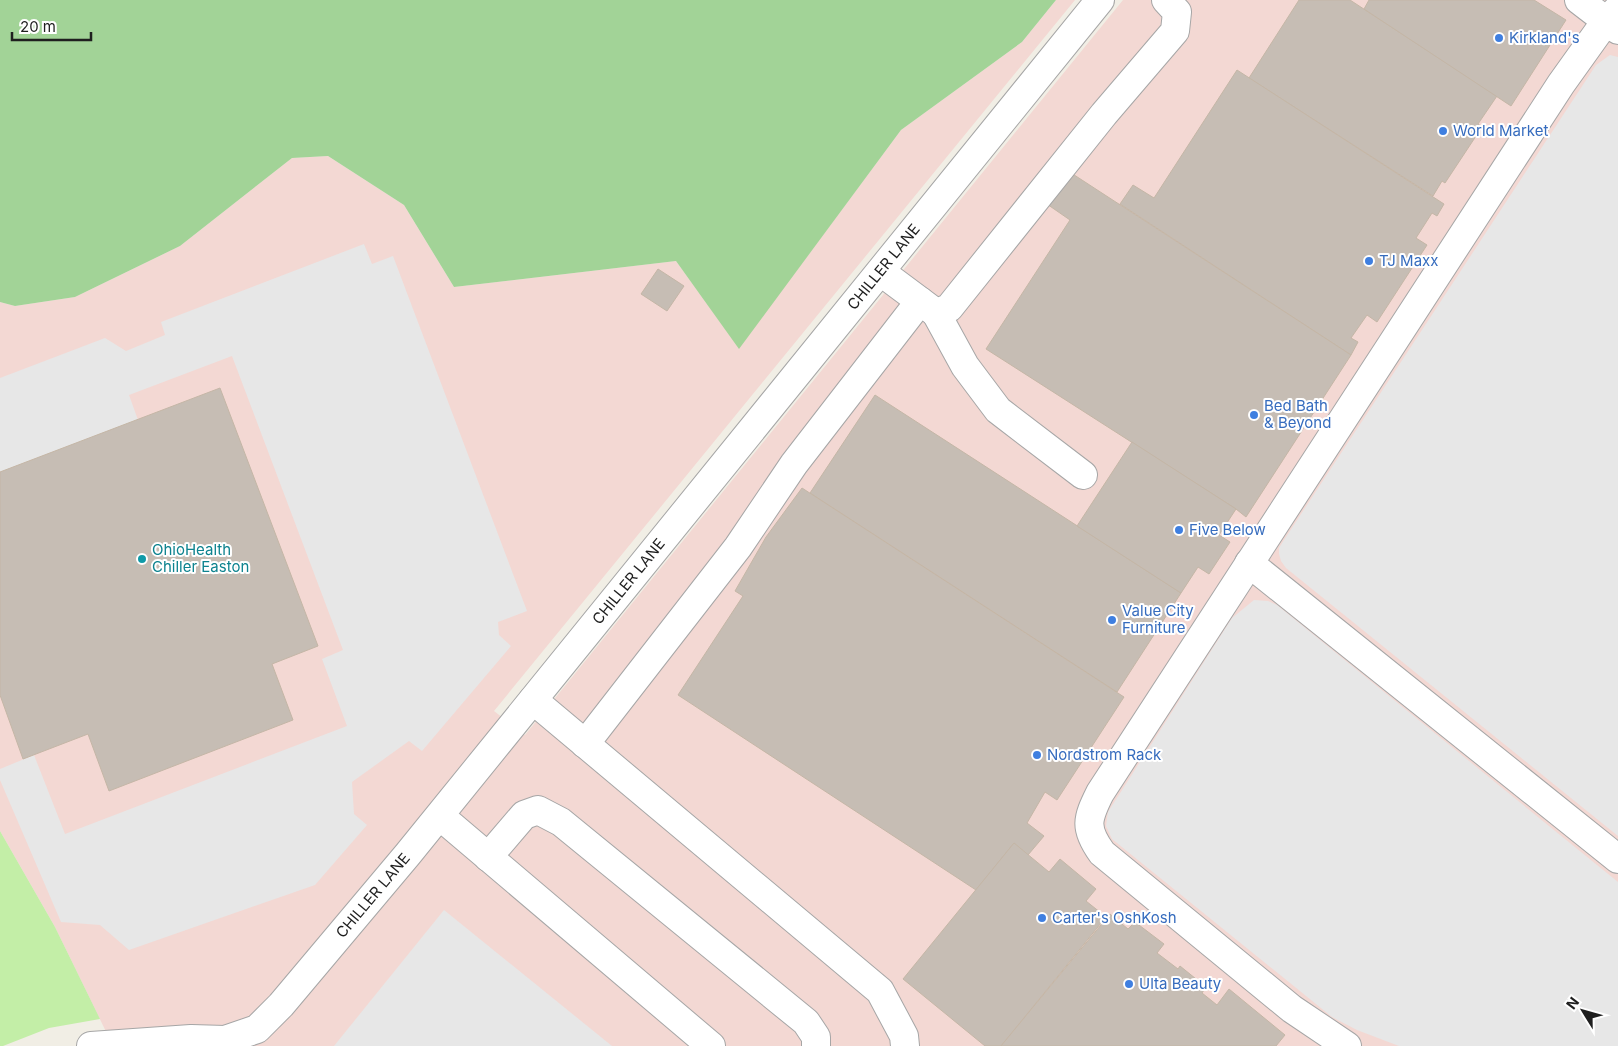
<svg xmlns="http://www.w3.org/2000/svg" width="1618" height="1046" viewBox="0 0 1618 1046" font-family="Inter,sans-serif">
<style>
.commercial{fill:#f3d8d3}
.grass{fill:#c3eea7}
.forest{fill:#a2d397}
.parking{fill:#e7e7e7}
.building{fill:#c6bdb4;stroke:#c4b6a6}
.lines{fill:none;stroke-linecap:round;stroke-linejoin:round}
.minor-casing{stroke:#a6a6a6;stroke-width:30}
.minor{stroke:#fff;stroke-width:28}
.shop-dot{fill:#3f7fe0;stroke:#fff;stroke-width:2}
.culture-dot{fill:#0f9aa8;stroke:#fff;stroke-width:2}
.labels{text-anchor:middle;stroke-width:4;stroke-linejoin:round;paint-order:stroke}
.shop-label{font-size:15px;fill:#366cbe;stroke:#fff;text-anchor:start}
.street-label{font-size:15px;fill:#1f1f1f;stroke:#fff}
.culture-label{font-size:15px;fill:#0d838f;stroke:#fff;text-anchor:start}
</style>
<rect width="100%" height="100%" fill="#f1eee5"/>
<polygon class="commercial" points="1056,0 1075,0 494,711 525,735 1123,0 1618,0 1618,1046 113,1046 55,927 0,831 0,302 15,306 75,297 180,246 292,158 328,156 404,205 454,287 676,261 739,348 901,130 1022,42"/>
<polygon class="grass" points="0,831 55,927 100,1019 49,1028 3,1046 0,1046"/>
<polygon class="forest" points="0,0 1056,0 1022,42 901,130 739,349 676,261 454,287 404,205 328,156 292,158 180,246 75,297 15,306 0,302"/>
<g class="parking">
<polygon points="1610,55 1618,57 1618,836 1286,568 1281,561 1279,554 1279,548 1284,540 1596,65"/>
<polygon points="364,244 372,264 393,256 527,611 498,622 499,635 511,646 422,751 409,741 352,782 354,814 367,825 315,885 129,950 100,925 61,922 0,780 0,769 34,755 65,834 347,726 322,659 343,650 232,356 129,395 138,420 0,472 0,378 105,338 126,351 165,335 161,322"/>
<polygon points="1254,600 1268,601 1277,605 1618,882 1618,1046 1399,1046 1357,1030 1332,1017 1112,839 1106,826 1108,812 1232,618"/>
<polygon points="444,910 612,1046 334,1046"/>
</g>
<g class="building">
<polygon points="1299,0 1350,0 1497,96 1478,124 1482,127 1445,183 1442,181 1433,196 1249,78"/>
<polygon points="1369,0 1534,0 1566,20 1511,106 1364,9"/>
<polygon points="1237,70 1444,204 1437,216 1432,213 1416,238 1427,245 1377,322 1367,315 1351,338 1358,342 1351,355 1120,204 1133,185 1154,198"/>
<polygon points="1065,169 1351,355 1246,517 1236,509 986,349 1070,220 1044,202"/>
<polygon points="658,269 684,286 667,311 641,294"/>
<polygon points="220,388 318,646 272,664 293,720 109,791 88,734 23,759 0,695 0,472"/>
<polygon points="875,395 1181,593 1117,692 810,493"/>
<polygon points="1132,442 1236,509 1219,535 1230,542 1209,574 1198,567 1181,593 1077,526"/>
<polygon points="802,488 1124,697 1057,800 1045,792 1027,823 1044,836 1028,855 1014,843 976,890 678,695 743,596 735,591 766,537"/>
<polygon points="1014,843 1049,872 1060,859 1096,889 1086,901 1106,917 1001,1046 985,1046 903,979"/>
<polygon points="1110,914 1128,929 1135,922 1164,944 1157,953 1178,969 1180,966 1206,987 1202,993 1217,1005 1229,989 1285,1035 1276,1046 1001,1046"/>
</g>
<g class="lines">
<g class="minor-casing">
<g id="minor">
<polyline points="1579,0 1618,30"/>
<polyline points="881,272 936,313 949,308 1104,114 1175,31 1177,12 1166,0"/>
<polyline points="936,313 965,366 998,410 1083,475"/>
<polyline points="1249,563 1618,859"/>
<polyline points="533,700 880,991 904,1036 905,1046"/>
<polyline points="585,744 738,547 794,464 920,301"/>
<polyline points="440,816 711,1046"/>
<polyline points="488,857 524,815 538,810 561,822 806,1022 816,1037 816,1046"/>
<path id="s1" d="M91 1046 191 1039 225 1040 257 1029 281 1005 408 854 1100 0"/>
<path d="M1347 1046 1292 1009 1102 853C1084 828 1087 819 1100 793L1561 84 1606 21 1618 9"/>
</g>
</g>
<use href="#minor" class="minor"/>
</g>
<g class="shop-dot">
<circle cx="1499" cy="38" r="5"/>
<circle cx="1443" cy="131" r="5"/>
<circle cx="1369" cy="261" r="5"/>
<circle cx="1254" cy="415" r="5"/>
<circle cx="1179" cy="530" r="5"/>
<circle cx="1112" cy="620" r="5"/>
<circle cx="1037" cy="755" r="5"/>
<circle cx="1042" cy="918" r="5"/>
<circle cx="1129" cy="984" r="5"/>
</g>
<circle class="culture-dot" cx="142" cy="559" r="5"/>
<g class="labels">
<g class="shop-label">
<text x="1509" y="43">Kirkland's</text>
<text x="1453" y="136">World Market</text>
<text x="1379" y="266">TJ Maxx</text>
<text x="1264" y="411">Bed Bath<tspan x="1264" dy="17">&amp; Beyond</tspan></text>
<text x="1189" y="535">Five Below</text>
<text x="1122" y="616">Value City<tspan x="1122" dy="17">Furniture</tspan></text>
<text x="1047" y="760">Nordstrom Rack</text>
<text x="1052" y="923">Carter's OshKosh</text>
<text x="1139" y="989">Ulta Beauty</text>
</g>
<g class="street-label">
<text dy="5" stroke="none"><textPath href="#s1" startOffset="1155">CHILLER LANE</textPath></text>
<text dy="5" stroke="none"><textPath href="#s1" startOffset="750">CHILLER LANE</textPath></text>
<text dy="5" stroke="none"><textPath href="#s1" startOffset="345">CHILLER LANE</textPath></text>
</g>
<g class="culture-label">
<text x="152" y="555">OhioHealth<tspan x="152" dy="17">Chiller Easton</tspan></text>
</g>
</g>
<g transform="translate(1583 1011) rotate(307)" stroke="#ffffff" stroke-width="4" paint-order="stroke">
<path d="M0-4L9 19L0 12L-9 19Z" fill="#1f1f1f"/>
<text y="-8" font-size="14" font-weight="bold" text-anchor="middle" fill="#1f1f1f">N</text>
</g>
<path d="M12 32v8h79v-8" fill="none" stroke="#1f1f1f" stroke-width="2.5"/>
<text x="20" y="32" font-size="15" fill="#1f1f1f" stroke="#ffffff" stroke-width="4" paint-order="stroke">20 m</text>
</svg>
